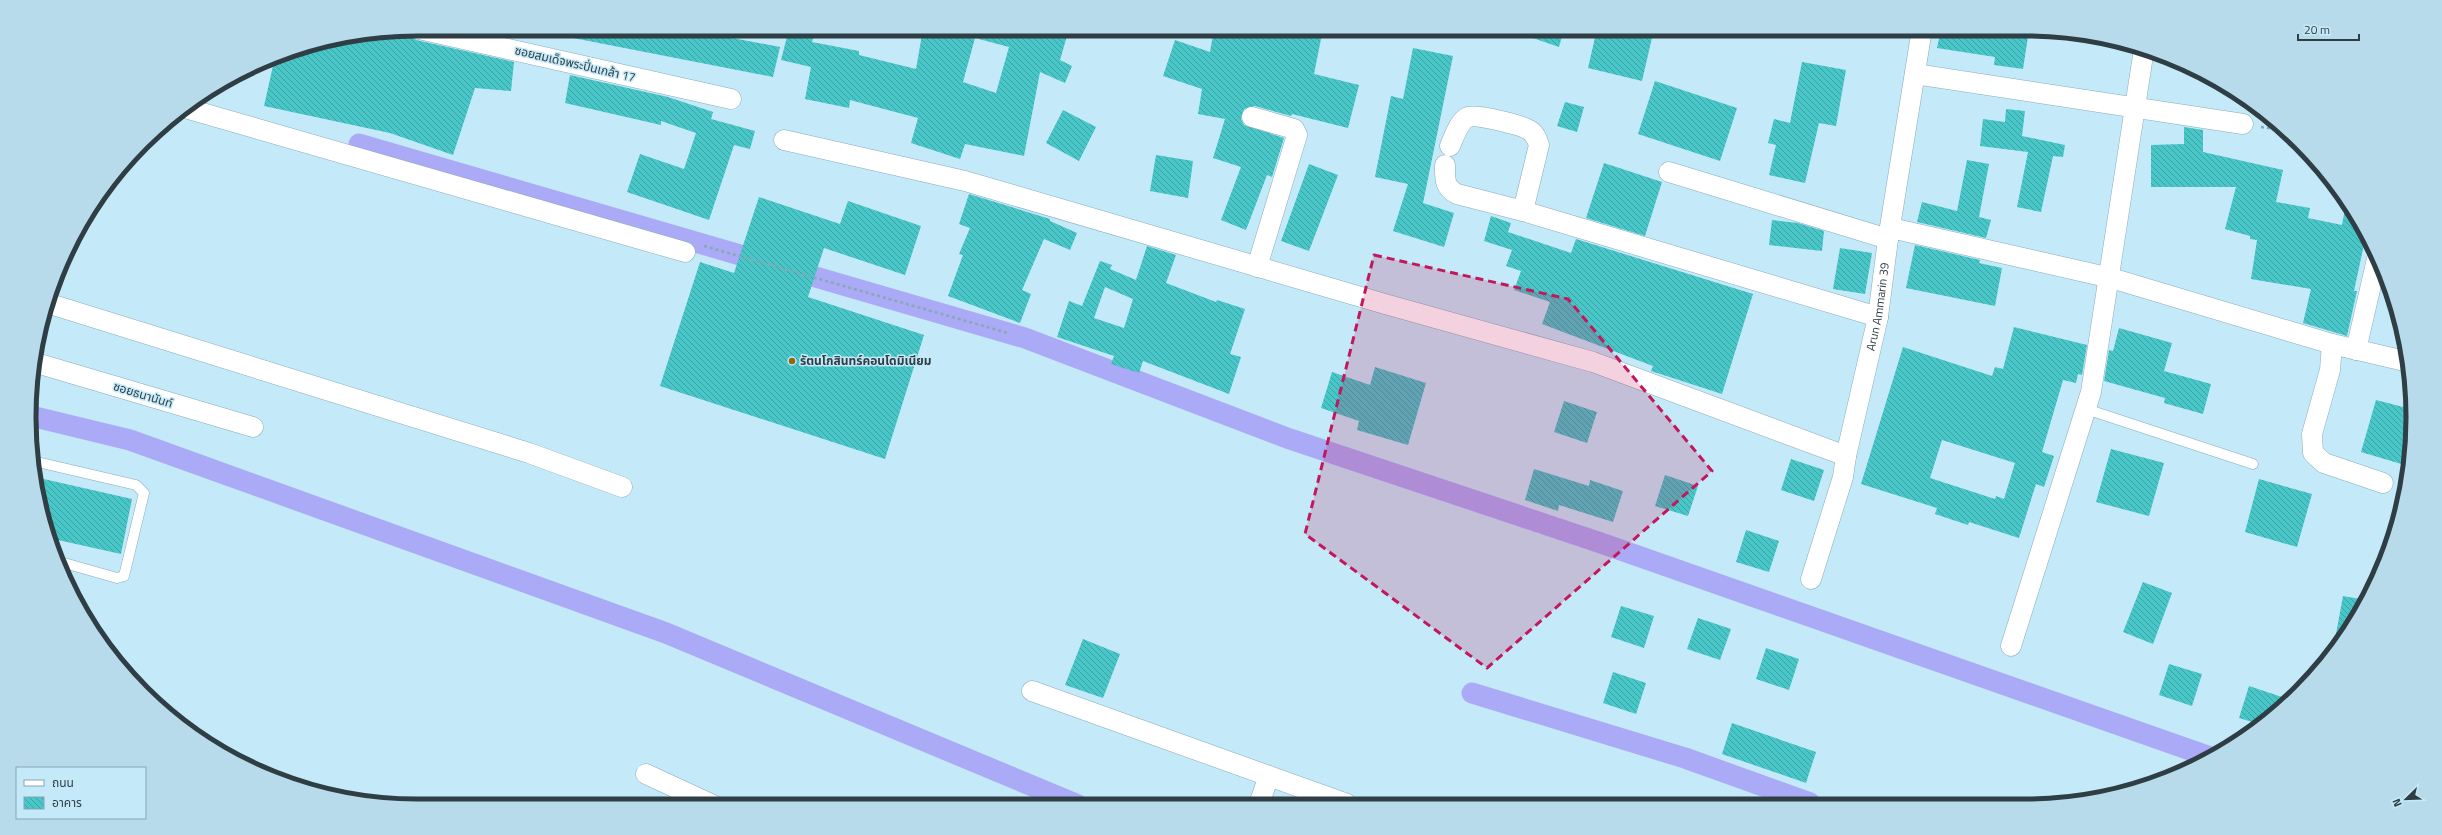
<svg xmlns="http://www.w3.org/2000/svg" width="2442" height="835" viewBox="0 0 2442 835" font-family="'Titillium Web','Noto Sans Thai',sans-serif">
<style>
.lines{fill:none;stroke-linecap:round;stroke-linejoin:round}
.canal{stroke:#aaaaf6;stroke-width:21}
.building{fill:url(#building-back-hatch);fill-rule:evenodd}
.service-casing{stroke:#88acbb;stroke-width:11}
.minor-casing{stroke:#88acbb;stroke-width:21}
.path{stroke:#8aa7b3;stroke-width:2.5;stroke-dasharray:3 3;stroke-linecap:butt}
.service{stroke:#fff;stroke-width:10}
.minor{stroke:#fff;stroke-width:20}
.marked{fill:#c2185b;fill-opacity:0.2;stroke:#c2185b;stroke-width:3;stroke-dasharray:8 5;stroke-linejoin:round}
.poi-dot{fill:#90690f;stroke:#c4e9f9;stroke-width:1.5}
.labels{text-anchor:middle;stroke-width:3;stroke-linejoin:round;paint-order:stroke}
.street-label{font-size:12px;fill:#2f3e44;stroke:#c4e9f9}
.poi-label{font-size:12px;font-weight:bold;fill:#2f3e44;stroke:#c4e9f9;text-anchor:start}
.rim{fill:none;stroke:#2f3e44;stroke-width:5}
</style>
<defs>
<pattern id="building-back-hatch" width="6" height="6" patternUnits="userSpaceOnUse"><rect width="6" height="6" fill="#48c6c8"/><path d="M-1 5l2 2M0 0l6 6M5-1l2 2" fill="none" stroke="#3ca2a4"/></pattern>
</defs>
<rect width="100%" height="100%" fill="#c4e9f9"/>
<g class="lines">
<g class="canal">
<polyline points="359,144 1025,338 1287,438 1598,542 2210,757"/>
<polyline points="31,416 130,440 666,633 1078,805"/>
<polyline points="1472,693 1685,758 1810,803"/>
</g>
</g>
<g class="building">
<polygon points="564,29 685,29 780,47 773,77 563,36"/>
<path d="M789 29 814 35 812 42 859 51V55L916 69 923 29H1069L1060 60 1072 66 1065 83 1040 72 1024 156 965 144 960 159 911 143 918 118 850 100 849 108 805 99 811 67 781 60ZM975 38 1009 47 996 93 963 82Z"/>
<polygon points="1214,29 1323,29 1314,74 1359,85 1348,128 1292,114 1291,116 1255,106 1244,109 1241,119 1244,125 1284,138 1272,177 1267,175 1246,230 1221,220 1241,167 1213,158 1225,119 1198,114 1202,89 1163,76 1175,40 1210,52"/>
<polygon points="1515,29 1564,29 1559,47 1515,32"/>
<polygon points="1597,29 1654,29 1642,81 1588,68"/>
<polygon points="1941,29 2029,30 2023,69 1994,65 1995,57 1937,48"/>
<polygon points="393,31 410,35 416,40 514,62 511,91 475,88 453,155 390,133 264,106 275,57 342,36"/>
<polygon points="1413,48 1453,56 1423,203 1454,213 1444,247 1393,231 1408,184 1375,177 1391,96 1403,99"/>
<polygon points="1802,62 1846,70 1836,126 1819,123 1805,183 1769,175 1776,145 1768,143 1774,119 1790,123"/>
<polygon points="570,75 668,97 713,112 711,119 755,131 750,149 734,145 709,220 627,192 640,154 684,169 696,133 661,121 661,125 565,103"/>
<polygon points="1655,81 1737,108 1720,161 1638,134"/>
<polygon points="1565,102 1584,107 1577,132 1557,126"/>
<polygon points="2006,109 2025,111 2022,136 2065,145 2063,157 2053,156 2041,212 2017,207 2028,152 1980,146 1983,119 2005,122"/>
<polygon points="1063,110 1096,127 1079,161 1046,143"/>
<polygon points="2184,127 2203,130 2203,152 2283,170 2276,202 2310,208 2308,218 2342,225 2346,203 2366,235 2354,291 2357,291 2347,336 2303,323 2311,289 2251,279 2257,240 2250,239 2250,236 2225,229 2236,187 2151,187 2151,145 2184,144"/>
<polygon points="1156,155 1193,161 1188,198 1150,191"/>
<polygon points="1967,160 1989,164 1979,217 1991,220 1986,238 1917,222 1922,202 1957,211"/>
<polygon points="1604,163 1662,182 1645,236 1586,218"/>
<polygon points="1309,164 1338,175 1309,251 1281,241"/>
<polygon points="969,194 1050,219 1050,221 1077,233 1070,250 1044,239 1022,290 1031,294 1020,323 948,296 963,255 959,254 970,228 959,224"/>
<polygon points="759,197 840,224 848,201 921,226 905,275 824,248 808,297 924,335 885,459 660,386 700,262 734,273"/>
<polygon points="1491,216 1511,223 1508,232 1571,253 1576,239 1753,294 1722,394 1651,371 1653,366 1542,324 1550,302 1514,290 1521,271 1506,266 1512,250 1484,241"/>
<polygon points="1772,220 1798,223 1824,231 1822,251 1769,245"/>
<polygon points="1915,245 1980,260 1979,263 2002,268 1995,306 1906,288"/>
<path d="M1147 246 1176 255 1166 283 1216 302 1217 300 1245 309 1230 354 1241 357 1229 394 1143 361 1139 373 1111 364 1114 356 1057 337 1069 301 1082 306 1100 261 1112 265 1110 269 1136 280ZM1105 287 1133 299 1124 328 1094 318Z"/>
<polygon points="1840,248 1872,253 1865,294 1833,289"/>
<path d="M2014 327 2087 345 2082 375 2078 374 2076 383 2063 380 2042 452 2054 456 2044 487 2036 484 2019 538 1969 522 1968 525 1935 514 1937 508 1861 484 1903 347 1992 376 1995 367 2003 369ZM1942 440 2015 463 2004 499 1996 496 1995 499 1930 478Z"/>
<polygon points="2119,328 2172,343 2164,371 2211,384 2203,414 2164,403 2165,398 2104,381 2109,350 2113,351"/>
<polygon points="1375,367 1426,383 1408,445 1357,430 1359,421 1321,408 1332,372 1370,385"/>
<polygon points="2376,400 2411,409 2412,443 2408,466 2361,452"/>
<polygon points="1564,401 1597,412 1587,443 1554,432"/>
<polygon points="2111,449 2164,463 2149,516 2096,502"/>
<polygon points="1791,459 1824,470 1814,501 1781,490"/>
<polygon points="1534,469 1589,486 1590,480 1623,491 1613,522 1559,505 1558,511 1525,500"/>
<polygon points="1665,475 1698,486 1688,516 1655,506"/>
<polygon points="35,477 132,499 121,554 49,538 42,518"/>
<polygon points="2259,479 2312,494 2297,547 2245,532"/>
<polygon points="1746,530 1779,541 1769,572 1736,562"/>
<polygon points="2143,582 2172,593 2153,644 2123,632"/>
<polygon points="2343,596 2366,600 2361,612 2334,645"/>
<polygon points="1621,606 1654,616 1644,648 1611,637"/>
<polygon points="1698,618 1731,629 1720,660 1687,649"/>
<polygon points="1083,639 1120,654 1103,698 1065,685"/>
<polygon points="1766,648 1799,659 1789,690 1756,679"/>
<polygon points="2169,664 2202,674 2192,706 2159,695"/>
<polygon points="1613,672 1646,683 1636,714 1603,703"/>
<polygon points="2249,686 2282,697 2277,712 2259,724 2239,718"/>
<polygon points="1732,723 1816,752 1806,783 1722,754"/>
</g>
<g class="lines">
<g class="service-casing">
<g id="service">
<polyline points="2086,409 2253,464"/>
<polyline points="33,461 136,485 144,493 124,576 117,578 57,561"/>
</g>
</g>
<g class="minor-casing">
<g id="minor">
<polyline points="419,29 731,99"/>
<polyline points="1915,74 2243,124"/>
<polyline points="185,108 685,252"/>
<polyline points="1252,117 1294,129 1297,135 1257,267"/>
<polyline points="784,140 965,181 1385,304 1593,362 1846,456"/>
<path d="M1450 146C1454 137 1459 121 1468 117 1477 114 1521 125 1529 130 1535 133 1537 139 1539 145L1523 211"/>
<path d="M1445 165C1445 179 1444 187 1457 194L1523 211 1878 317"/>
<polyline points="1669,172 1888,239"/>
<polyline points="1891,228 2111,278 2332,344 2409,362"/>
<polyline points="47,303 529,453 622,487"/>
<polyline points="2332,344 2330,370 2312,434 2313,453 2324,463 2383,483"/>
<polyline points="2356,350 2377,259"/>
<polyline points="33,362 253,427"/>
<path id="s1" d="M1811 579 1843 477 1846 456 1878 317 1888 239 1922 29"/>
<polyline points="2011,646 2091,392 2144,49"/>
<polyline points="1032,691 1347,804"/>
<polyline points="646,774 713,805"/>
<polyline points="1259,804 1269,776"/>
</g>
</g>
<g class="path">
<polyline points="2261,127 2283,130"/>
<polyline points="704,246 1008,333"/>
</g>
<use href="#service" class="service"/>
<use href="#minor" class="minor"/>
</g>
<path class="marked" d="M1374 255 1568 299 1712 471 1487 668 1305 534Z"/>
<circle class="poi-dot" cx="792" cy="361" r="4"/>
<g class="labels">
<g class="street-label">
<text transform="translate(575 64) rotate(13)" y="4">ซอยสมเด็จพระปิ่นเกล้า 17</text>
<text dy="4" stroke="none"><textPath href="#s1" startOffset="281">Arun Ammarin 39</textPath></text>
<text transform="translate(143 395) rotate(17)" y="4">ซอยธนานันท์</text>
</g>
<g class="poi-label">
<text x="800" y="365">รัตนโกสินทร์คอนโดมิเนียม</text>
</g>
</g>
<path d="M0 0H2442V835H0ZM417 36H2025A381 381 0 0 1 2406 417V418A381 381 0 0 1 2025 799H417A381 381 0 0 1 36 418V417A381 381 0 0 1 417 36Z" fill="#b8dbeb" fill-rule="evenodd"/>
<path class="rim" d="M417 36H2025A381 381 0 0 1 2406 417V418A381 381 0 0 1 2025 799H417A381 381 0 0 1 36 418V417A381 381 0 0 1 417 36Z"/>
<rect x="16" y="767" width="130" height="52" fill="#c4e9f9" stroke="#88a5b1"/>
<rect x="24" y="780" width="20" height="6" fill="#ffffff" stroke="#88a5b1"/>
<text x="52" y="787" font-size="12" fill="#2f3e44">ถนน</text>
<rect x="24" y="797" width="20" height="12" fill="url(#building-back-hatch)" stroke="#88a5b1"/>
<text x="52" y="807" font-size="12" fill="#2f3e44">อาคาร</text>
<g transform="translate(2406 799) rotate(247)" stroke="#c4e9f9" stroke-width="3" paint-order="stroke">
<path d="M0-3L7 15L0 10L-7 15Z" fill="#2f3e44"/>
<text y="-6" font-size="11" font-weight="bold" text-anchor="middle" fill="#2f3e44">N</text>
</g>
<path d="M2298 34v6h61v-6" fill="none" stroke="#2f3e44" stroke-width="2"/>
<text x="2304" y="34" font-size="12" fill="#2f3e44" stroke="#c4e9f9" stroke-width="3" paint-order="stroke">20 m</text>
</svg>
